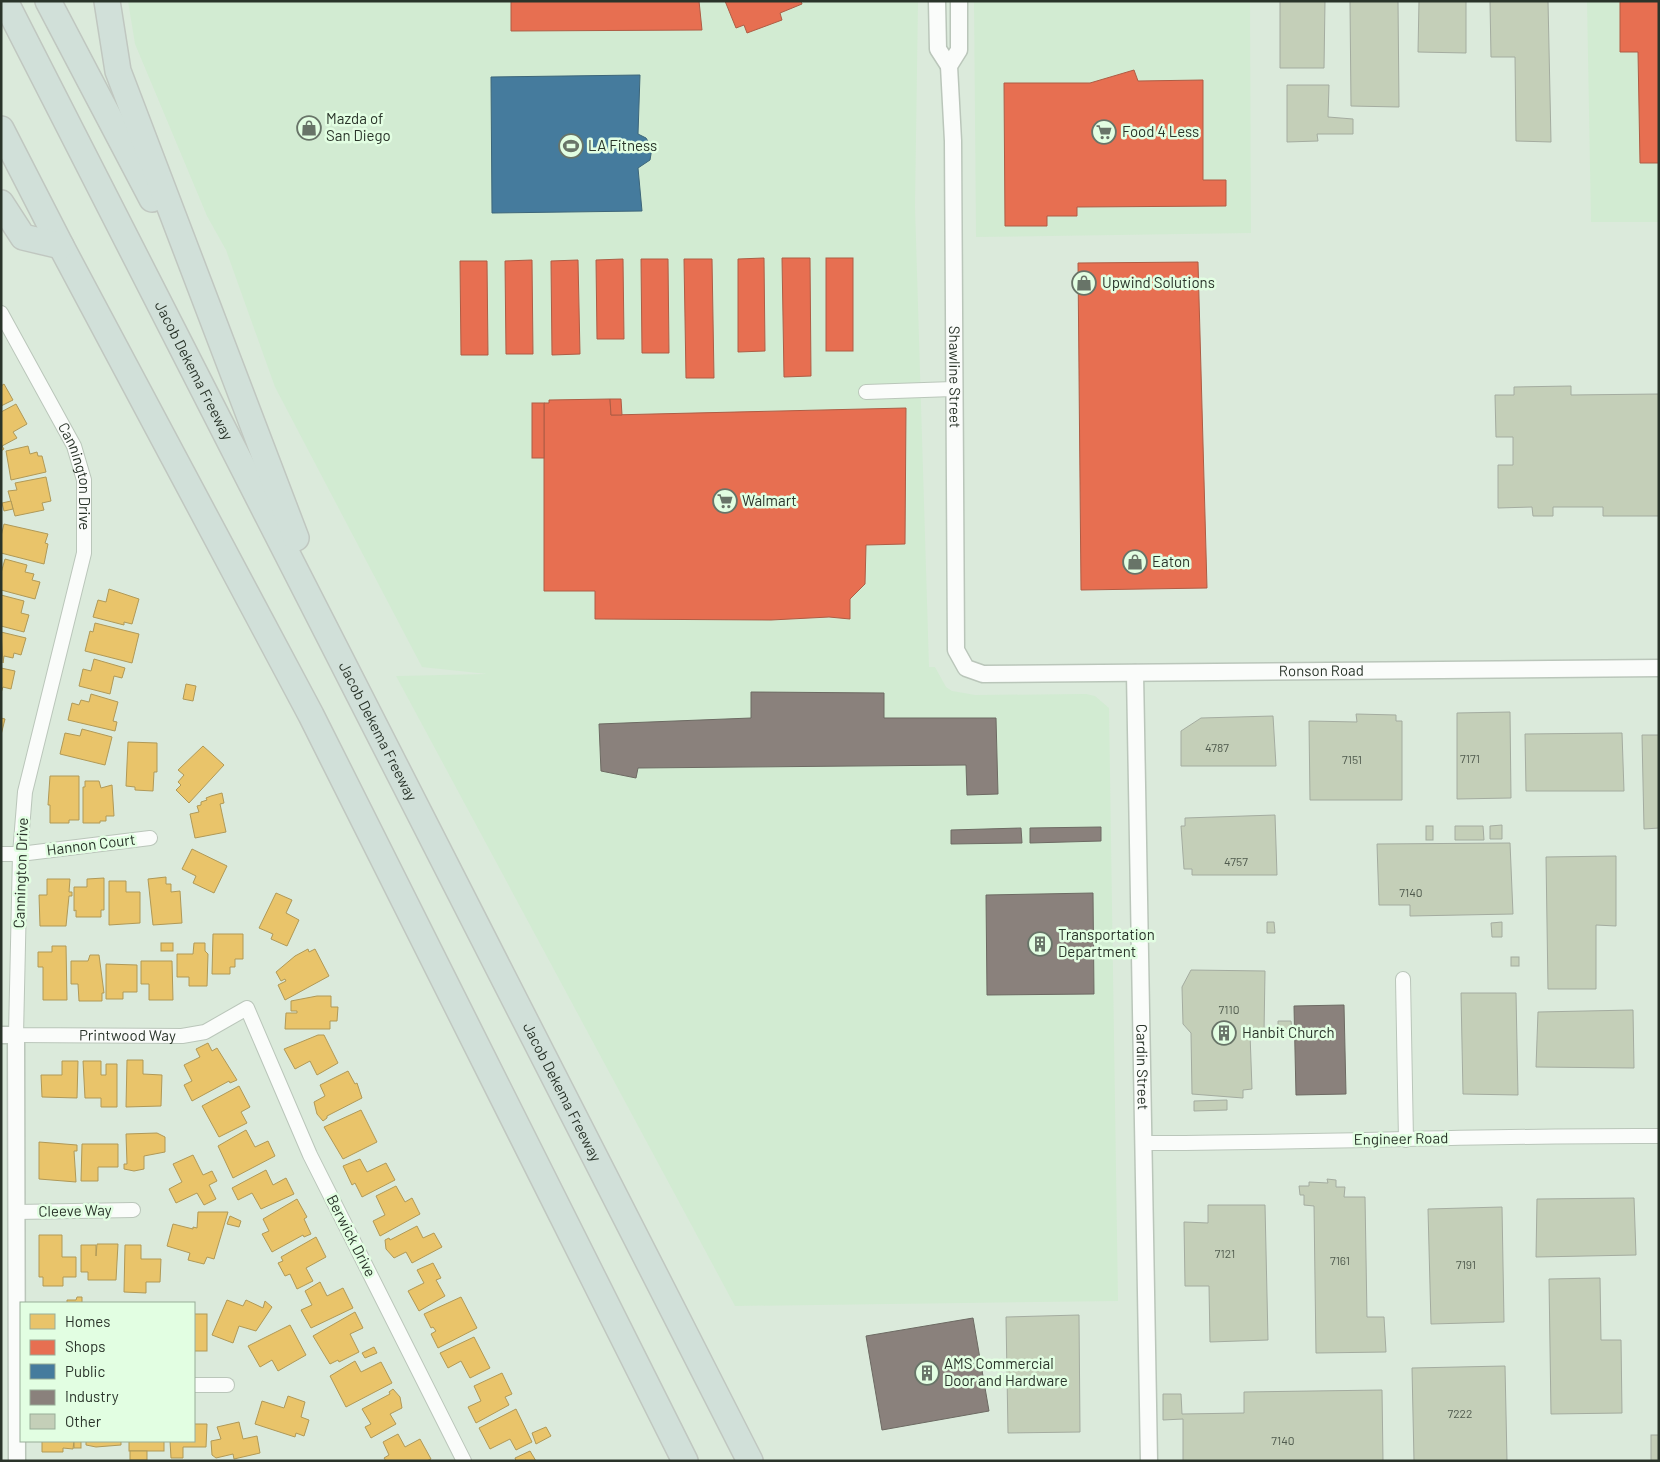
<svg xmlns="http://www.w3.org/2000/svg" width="1660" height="1462" viewBox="0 0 1660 1462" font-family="Barlow,sans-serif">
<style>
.built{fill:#d2ebd2}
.homes{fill:#e9c46a;stroke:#b09957}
.shops{fill:#e76f51;stroke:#ae5d45}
.public{fill:#457b9d;stroke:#3d667a}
.industry{fill:#8a817c;stroke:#6d6a63}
.building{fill:#c4cfb8;stroke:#a4aca0}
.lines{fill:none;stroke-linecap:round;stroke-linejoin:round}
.minor-casing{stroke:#bac6ba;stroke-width:16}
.tertiary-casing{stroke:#bac6ba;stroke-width:19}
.motorway-casing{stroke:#c0c7c0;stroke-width:28}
.minor{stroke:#fafcfa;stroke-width:14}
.tertiary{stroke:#fafcfa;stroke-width:16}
.motorway{stroke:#d1e0d9;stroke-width:25}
.labels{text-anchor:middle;stroke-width:5;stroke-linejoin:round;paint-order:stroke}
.number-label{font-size:12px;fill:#505b4e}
.poi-label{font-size:15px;fill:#2a342a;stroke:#e2fee2;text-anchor:start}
.street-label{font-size:15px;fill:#2a342a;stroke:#e2fee2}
</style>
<rect width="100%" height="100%" fill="#dbeadb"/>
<g class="built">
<polygon points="128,1 918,1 915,207 929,667 935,667 946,687 952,691 975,695 1086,694 1095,696 1109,708 1118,1301 735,1306 396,676 487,674 422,667 275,387 226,250 207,216 135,44"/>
<polygon points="974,1 1250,1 1251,233 976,237"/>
<polygon points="1587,1 1659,1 1659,222 1591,222"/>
</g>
<g class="homes">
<polygon points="4,384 13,400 1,406 1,386"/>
<polygon points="16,404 27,424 13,432 17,438 2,446 4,449 1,451 1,412"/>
<polygon points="28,446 30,454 37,452 38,456 42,456 46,472 11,480 6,451"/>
<polygon points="46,477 51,501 42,503 44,510 15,516 8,491 17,490 15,483"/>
<polygon points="11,501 13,509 4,511 2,503"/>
<polygon points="4,524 48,534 45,543 48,544 44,564 1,553 1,536"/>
<polygon points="5,559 27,565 25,572 34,574 32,580 40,582 35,599 1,590 1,573"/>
<polygon points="109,589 139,599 132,624 124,622 124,625 93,617 98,600 106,602"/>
<polygon points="1,595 24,601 21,613 29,615 24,632 1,626"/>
<polygon points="95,623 139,634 132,663 85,651 90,631 93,632"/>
<polygon points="1,632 26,638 21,655 14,653 13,658 4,656 3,663"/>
<polygon points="94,659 125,668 122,678 114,676 110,694 79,686 83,669 91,671"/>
<polygon points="1,668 15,671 11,689 3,687 1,693"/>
<polygon points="186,684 196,686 193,701 183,699"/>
<polygon points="91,694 118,702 113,721 117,722 115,731 68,720 72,703 79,705 81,700 89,702"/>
<polygon points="1,718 5,719 1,735"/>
<polygon points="82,729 112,737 105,765 60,754 65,733 80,736"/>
<polygon points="128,742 157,743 157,772 154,772 153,791 135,790 135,787 126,786"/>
<polygon points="203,746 224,765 189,803 176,790 181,785 178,782 184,775 178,770"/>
<polygon points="50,776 79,776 79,820 69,820 69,823 50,823 50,805 48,805"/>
<polygon points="85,781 99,781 101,788 112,785 114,816 106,816 106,821 100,821 100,823 83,823 83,787 85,787"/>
<polygon points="222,793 224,803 220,804 226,832 195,838 190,814 199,812 197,806 201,805 201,802 207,800 206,798 211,796"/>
<polygon points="192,849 227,866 214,893 193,883 196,876 182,869"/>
<polygon points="166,877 166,884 171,884 171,892 180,891 182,923 153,925 148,879"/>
<polygon points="104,878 104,910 101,910 101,917 76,917 76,910 74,911 74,887 87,887 87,879"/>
<polygon points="47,879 70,879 69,892 72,892 72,896 69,896 66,926 40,926 39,895 47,895"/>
<polygon points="109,881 126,881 126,892 140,892 140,923 109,925"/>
<polygon points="276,893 292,900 286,913 299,920 287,946 271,939 273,934 259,928"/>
<polygon points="213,934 243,934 243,959 235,959 235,967 230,967 230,974 212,974"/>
<rect x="161" y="943" width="12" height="8"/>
<polygon points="194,943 205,943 205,951 208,954 207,986 189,986 189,977 177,977 177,954 193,954"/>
<polygon points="52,946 66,946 67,1000 43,1000 43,967 38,967 38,952 52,952"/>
<polygon points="308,949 309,952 315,949 329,976 285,1000 278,985 286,981 285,979 281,981 276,972 295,956"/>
<polygon points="90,955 99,955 104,993 102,993 102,1001 79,1001 78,984 71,984 71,961 88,961"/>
<polygon points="141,961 172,961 173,1000 149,1000 149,984 141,984"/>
<polygon points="106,964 137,965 137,992 123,992 123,999 106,999"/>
<polygon points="317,996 331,996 331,1007 338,1007 337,1021 330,1021 330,1029 285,1029 286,1013 297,1013 297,1011 291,1011 291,1001"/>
<polygon points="318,1035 324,1035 338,1063 317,1075 310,1061 295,1069 284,1049"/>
<polygon points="208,1043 212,1051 217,1048 237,1080 230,1083 229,1081 192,1101 184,1085 192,1081 184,1065 200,1057 196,1049"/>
<polygon points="127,1060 143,1060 143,1074 162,1075 161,1106 126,1107"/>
<polygon points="62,1061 78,1061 77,1098 42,1097 41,1075 62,1075"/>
<polygon points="83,1061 101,1061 101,1075 106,1075 106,1064 117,1064 117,1107 101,1107 101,1098 85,1098"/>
<polygon points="348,1071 355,1084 357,1083 362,1098 327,1116 327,1118 323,1121 317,1114 314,1102 325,1096 320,1085"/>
<polygon points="239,1086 250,1107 241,1112 247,1123 219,1137 202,1106"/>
<polygon points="361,1110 377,1142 343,1159 324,1127"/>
<polygon points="246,1130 255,1147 268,1141 275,1156 233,1178 218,1146"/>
<polygon points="157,1133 165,1137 165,1152 144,1156 144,1169 134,1171 124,1169 124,1164 127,1164 126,1134"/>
<polygon points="39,1142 77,1145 77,1151 74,1151 76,1182 39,1179"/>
<polygon points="82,1144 118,1144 118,1167 98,1167 98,1181 81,1181"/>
<polygon points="193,1155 203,1175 212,1171 217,1181 209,1185 216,1199 204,1205 197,1193 176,1203 169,1189 182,1182 173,1164"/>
<polygon points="360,1159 367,1172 386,1163 395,1180 362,1197 355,1183 352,1185 343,1166"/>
<polygon points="266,1170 273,1185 286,1178 294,1194 261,1209 252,1193 238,1200 232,1188"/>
<polygon points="396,1186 405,1202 412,1198 420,1214 380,1236 373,1221 385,1215 376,1196"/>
<polygon points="297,1199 307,1217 304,1219 311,1234 304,1237 303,1235 272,1252 262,1234 269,1231 263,1219"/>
<polygon points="198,1212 228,1212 214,1259 207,1257 204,1264 188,1260 190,1253 167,1246 173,1224 193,1229 193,1227 197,1228"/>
<polygon points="230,1216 241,1221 239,1227 227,1224"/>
<polygon points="417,1226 423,1238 434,1233 442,1247 412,1263 406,1252 394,1258 386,1249 385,1240 389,1238 390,1240"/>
<polygon points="39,1235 62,1235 62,1257 76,1257 76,1277 63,1277 63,1286 43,1286 43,1277 39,1277"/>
<polygon points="316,1237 326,1257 306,1268 313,1281 297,1289 290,1274 285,1276 278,1263 283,1261 281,1257"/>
<polygon points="97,1244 118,1244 116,1280 88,1280 88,1272 81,1272 81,1245 96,1245 96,1256"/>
<polygon points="125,1245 141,1245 141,1259 161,1259 160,1282 146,1282 146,1293 124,1292"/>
<polygon points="433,1263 441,1278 436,1280 445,1296 419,1311 408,1291 424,1283 417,1270"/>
<polygon points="320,1282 327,1296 343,1288 353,1308 311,1328 301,1310 312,1305 305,1291"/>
<polygon points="77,1297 82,1297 82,1303 67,1303 67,1300 76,1300"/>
<polygon points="461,1297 477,1328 438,1348 431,1334 436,1331 433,1327 431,1328 424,1314"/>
<polygon points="227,1300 243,1306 246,1300 263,1308 265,1301 272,1307 256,1331 239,1326 233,1343 212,1335"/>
<polygon points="355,1312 363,1328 350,1334 359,1352 339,1362 338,1360 330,1364 313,1336"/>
<rect x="194" y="1314" width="13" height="37"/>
<polygon points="290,1325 306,1355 278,1371 272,1360 260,1367 248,1346"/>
<polygon points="474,1337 490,1368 470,1378 461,1361 448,1368 440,1353"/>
<polygon points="374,1347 377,1353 365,1358 362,1353"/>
<polygon points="355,1361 361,1372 381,1362 392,1383 346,1407 330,1376"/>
<polygon points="502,1373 512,1394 505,1397 509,1405 476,1423 468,1407 481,1401 474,1386"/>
<polygon points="393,1389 400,1397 402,1408 390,1414 396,1424 371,1438 365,1427 371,1424 362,1409 390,1394 389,1392"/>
<polygon points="288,1396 305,1402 301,1417 309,1420 304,1436 296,1433 295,1437 255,1424 262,1401 284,1408"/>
<polygon points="516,1409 532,1442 516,1450 510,1439 490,1449 479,1428"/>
<polygon points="239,1422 243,1439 257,1436 260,1453 234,1459 233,1454 216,1458 212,1455 211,1441 221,1439 217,1427"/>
<polygon points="194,1424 207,1424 206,1447 183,1447 183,1458 171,1458 170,1441 194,1441"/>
<polygon points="546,1427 551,1436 536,1444 532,1433"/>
<polygon points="398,1434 405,1447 420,1439 431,1459 427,1461 386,1461 384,1458 389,1455 383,1442"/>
<polygon points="42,1441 74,1441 73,1449 63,1448 63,1452 42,1452"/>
<rect x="74" y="1441" width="7" height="7"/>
<polygon points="86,1441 121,1441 121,1445 96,1447 86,1445"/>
<rect x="129" y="1441" width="35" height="10"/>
<rect x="130" y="1451" width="17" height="9"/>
<polygon points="530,1451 536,1461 516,1461 515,1458"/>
</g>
<g class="shops">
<polygon points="511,1 699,1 702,30 511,31"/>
<polygon points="725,1 801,1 802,4 780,13 782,20 747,33 744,25 736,28"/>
<polygon points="1620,1 1659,1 1659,163 1640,163 1638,52 1620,52"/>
<polygon points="1134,70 1138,81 1203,80 1203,180 1226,180 1226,206 1077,207 1077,216 1047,216 1047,226 1005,226 1004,83 1090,83"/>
<polygon points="764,258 765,351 738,352 738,259"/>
<polygon points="782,258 810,258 811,376 784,377"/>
<rect x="826" y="258" width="27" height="93"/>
<polygon points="623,259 624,339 597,339 596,260"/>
<polygon points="641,259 668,259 669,353 642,353"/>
<polygon points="684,259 712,259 714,378 686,378"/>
<polygon points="532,260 533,354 506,354 505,261"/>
<polygon points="578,260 580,354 552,355 551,261"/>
<polygon points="460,261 487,261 488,355 461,355"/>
<polygon points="1198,262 1207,588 1081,590 1078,263"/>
<polygon points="610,399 611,415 906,408 905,544 866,545 865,584 850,599 850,619 829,617 771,620 595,619 595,591 544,591 544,403 549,403 549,400"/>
<polygon points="610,399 621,399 622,415 611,415"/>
<rect x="532" y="403" width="12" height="55"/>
</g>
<polygon class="public" points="640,75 638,134 646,138 652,148 650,160 638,168 642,211 492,213 491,77"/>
<g class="industry">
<polygon points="751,692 884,693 884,718 996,718 998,794 967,795 966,765 638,768 636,778 601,771 599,724 751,718"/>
<polygon points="1101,827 1101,841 1030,843 1030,828"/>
<polygon points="1021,828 1022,843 951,844 951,830"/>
<polygon points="1093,893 1094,994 987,995 986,895"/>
<polygon points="1344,1005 1346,1094 1296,1095 1294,1006"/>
<polygon points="973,1318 989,1411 882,1430 866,1336"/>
</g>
<g class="building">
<polygon points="1280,1 1325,1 1324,68 1280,68"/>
<polygon points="1350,1 1398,1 1399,107 1351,106"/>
<polygon points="1419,1 1466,1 1466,53 1418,52"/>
<polygon points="1490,1 1548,1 1551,142 1516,141 1515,57 1491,57"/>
<polygon points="1287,85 1329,85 1328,117 1353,119 1353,134 1317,134 1318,141 1287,142"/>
<polygon points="1571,386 1571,395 1659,394 1659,516 1603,516 1603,507 1553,507 1553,516 1533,516 1532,507 1498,508 1498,465 1513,465 1513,437 1496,437 1495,395 1514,395 1514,387"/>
<polygon points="1510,712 1511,798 1457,799 1457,713"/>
<polygon points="1356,714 1396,715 1396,721 1402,721 1402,800 1310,800 1309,721 1357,722"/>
<polygon points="1273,716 1276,766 1181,766 1181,731 1201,718"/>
<polygon points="1622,733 1624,791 1526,791 1525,734"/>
<polygon points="1642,735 1659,735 1659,828 1644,829"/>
<polygon points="1275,815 1277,875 1192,875 1192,869 1184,869 1181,826 1185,826 1185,818"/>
<polygon points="1502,825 1502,839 1490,839 1490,826"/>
<rect x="1426" y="826" width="7" height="14"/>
<polygon points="1455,826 1483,826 1484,840 1455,840"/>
<polygon points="1510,843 1513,914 1410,916 1410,905 1379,905 1377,844"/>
<polygon points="1616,856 1616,926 1596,925 1596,989 1548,989 1546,857"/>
<polygon points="1267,922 1274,922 1275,933 1267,933"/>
<polygon points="1502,922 1502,937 1492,937 1491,923"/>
<rect x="1511" y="957" width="8" height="9"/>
<polygon points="1191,970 1265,971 1264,1033 1250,1034 1252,1089 1243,1090 1243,1098 1192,1094 1191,1033 1183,1024 1182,987"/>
<polygon points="1461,993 1516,993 1518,1095 1463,1094"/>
<polygon points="1633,1010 1634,1068 1536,1067 1538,1012"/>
<polygon points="1278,1021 1291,1021 1292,1029 1278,1029"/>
<polygon points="1227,1100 1227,1110 1194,1111 1194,1101"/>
<polygon points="1327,1179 1336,1180 1336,1187 1345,1187 1344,1197 1365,1197 1367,1317 1384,1317 1386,1352 1316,1353 1314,1206 1304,1205 1304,1195 1300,1195 1299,1186 1309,1186 1309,1182 1328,1183"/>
<polygon points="1634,1198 1636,1255 1536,1257 1537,1199"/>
<polygon points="1208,1205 1265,1205 1268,1340 1210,1342 1209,1286 1185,1286 1184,1222 1208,1223"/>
<polygon points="1502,1207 1504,1322 1431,1324 1428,1209"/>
<polygon points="1600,1278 1601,1340 1621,1340 1622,1413 1551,1414 1549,1279"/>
<polygon points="1079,1315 1080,1432 1008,1433 1006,1317"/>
<polygon points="1505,1366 1507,1461 1414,1461 1412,1368"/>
<polygon points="1382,1390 1383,1461 1183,1461 1183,1419 1163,1420 1163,1394 1181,1394 1182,1414 1244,1413 1244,1392"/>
<rect x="1651" y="1435" width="8" height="26"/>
</g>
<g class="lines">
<g class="minor-casing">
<g id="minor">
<path id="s1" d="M1 313 74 446 84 480V553L25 792 20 854 16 1035 182 1036 205 1032 247 1008 310 1155 464 1461"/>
<polyline points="866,392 953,389"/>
<polyline points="1,854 20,854 150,838"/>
<polyline points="1403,979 1406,1140"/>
<path d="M1144 1143C1315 1143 1487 1135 1659 1136"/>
<polyline points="16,1212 133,1210"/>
<polyline points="194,1385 227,1385"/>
</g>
</g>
<g class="tertiary-casing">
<g id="tertiary">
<polyline points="937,1 938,49 949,66"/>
<path id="s2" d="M959 1V50L949 66 953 141 956 650 966 668 983 674 1659 668"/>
<path id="s3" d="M1135 673 1149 1461"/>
<polyline points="1,1035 16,1035 17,1461"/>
</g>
</g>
<g class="motorway-casing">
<g id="motorway">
<path id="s4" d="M5 1 750 1461"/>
<polyline points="48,1 152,199"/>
<polyline points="107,1 118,71 296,538"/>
<polyline points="1,129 61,246 311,715 685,1461"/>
<polyline points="1,203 23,237 61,246"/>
</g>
</g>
<use href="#minor" class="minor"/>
<use href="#tertiary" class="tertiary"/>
<use href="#motorway" class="motorway"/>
</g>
<defs>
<g id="shop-ring" transform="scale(1.25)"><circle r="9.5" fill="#e2fee2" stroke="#687468" stroke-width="1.5"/><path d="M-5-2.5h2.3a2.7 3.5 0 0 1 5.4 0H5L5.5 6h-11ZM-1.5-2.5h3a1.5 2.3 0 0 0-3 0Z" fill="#687468"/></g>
<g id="supermarket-ring" transform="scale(1.25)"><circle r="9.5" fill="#e2fee2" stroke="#687468" stroke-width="1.5"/><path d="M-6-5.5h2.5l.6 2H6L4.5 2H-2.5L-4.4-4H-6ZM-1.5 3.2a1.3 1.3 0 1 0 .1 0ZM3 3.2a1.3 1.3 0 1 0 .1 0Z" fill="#687468"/></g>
<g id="stadium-ring" transform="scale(1.25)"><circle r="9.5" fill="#e2fee2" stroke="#687468" stroke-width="1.5"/><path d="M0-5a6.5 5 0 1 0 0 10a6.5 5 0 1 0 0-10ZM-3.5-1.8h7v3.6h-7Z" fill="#687468"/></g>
<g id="building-ring" transform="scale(1.25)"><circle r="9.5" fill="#e2fee2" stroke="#687468" stroke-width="1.5"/><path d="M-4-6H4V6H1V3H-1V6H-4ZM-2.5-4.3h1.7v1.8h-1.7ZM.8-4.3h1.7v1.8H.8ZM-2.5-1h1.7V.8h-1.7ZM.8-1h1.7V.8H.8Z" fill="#687468"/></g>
</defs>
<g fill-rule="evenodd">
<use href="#shop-ring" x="309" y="128"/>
<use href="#supermarket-ring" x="1104" y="132"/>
<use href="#stadium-ring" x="571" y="146"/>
<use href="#shop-ring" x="1084" y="283"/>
<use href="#supermarket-ring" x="725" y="501"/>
<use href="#shop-ring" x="1135" y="562"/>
<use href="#building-ring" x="1040" y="944"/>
<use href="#building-ring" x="1224" y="1033"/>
<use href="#building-ring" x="927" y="1373"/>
</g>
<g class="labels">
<g class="number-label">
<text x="1217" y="752">4787</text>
<text x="1470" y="763">7171</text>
<text x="1352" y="764">7151</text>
<text x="1236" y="866">4757</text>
<text x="1411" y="897">7140</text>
<text x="1229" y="1014">7110</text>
<text x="1225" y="1258">7121</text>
<text x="1340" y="1265">7161</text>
<text x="1466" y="1269">7191</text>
<text x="1460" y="1418">7222</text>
<text x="1283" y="1445">7140</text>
</g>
<g class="poi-label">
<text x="326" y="124">Mazda of<tspan x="326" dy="17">San Diego</tspan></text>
<text x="1122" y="137">Food 4 Less</text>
<text x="588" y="151">LA Fitness</text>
<text x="1102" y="288">Upwind Solutions</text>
<text x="742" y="506">Walmart</text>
<text x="1152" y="567">Eaton</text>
<text x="1058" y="940">Transportation<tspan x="1058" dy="17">Department</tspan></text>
<text x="1242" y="1038">Hanbit Church</text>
<text x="944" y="1369">AMS Commercial<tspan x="944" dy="17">Door and Hardware</tspan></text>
</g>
<g class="street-label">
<text dy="5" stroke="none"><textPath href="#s4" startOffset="415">Jacob Dekema Freeway</textPath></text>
<text dy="5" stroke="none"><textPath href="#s2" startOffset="379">Shawline Street</textPath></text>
<text dy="5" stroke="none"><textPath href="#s1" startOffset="182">Cannington Drive</textPath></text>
<text dy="5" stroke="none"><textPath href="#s2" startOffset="1029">Ronson Road</textPath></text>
<text dy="5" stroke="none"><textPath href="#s4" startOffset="820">Jacob Dekema Freeway</textPath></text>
<text transform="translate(91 845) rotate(-7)" y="5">Hannon Court</text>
<text transform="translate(21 873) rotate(-88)" y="5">Cannington Drive</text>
<text dy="5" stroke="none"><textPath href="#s1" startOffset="861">Printwood Way</textPath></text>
<text dy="5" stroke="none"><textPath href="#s3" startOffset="394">Cardin Street</textPath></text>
<text dy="5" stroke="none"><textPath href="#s4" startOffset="1225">Jacob Dekema Freeway</textPath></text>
<text transform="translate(1401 1139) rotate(-1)" y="5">Engineer Road</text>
<text transform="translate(75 1211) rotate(-1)" y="5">Cleeve Way</text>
<text transform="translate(351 1236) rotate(63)" y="5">Berwick Drive</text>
</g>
</g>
<rect width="1660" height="1462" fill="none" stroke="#2a342a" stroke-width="5"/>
<rect x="20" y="1302" width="175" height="140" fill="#e2fee2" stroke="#98ad98"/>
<rect x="30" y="1314" width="25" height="15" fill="#e9c46a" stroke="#98ad98"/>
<text x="65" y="1327" font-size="15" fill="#2a342a">Homes</text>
<rect x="30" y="1340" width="25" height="15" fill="#e76f51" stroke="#98ad98"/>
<text x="65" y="1352" font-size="15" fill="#2a342a">Shops</text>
<rect x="30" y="1364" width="25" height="15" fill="#457b9d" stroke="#98ad98"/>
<text x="65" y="1377" font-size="15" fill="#2a342a">Public</text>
<rect x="30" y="1390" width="25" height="15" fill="#8a817c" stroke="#98ad98"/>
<text x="65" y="1402" font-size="15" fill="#2a342a">Industry</text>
<rect x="30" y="1414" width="25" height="15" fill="#c4cfb8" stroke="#98ad98"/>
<text x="65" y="1427" font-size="15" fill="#2a342a">Other</text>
</svg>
